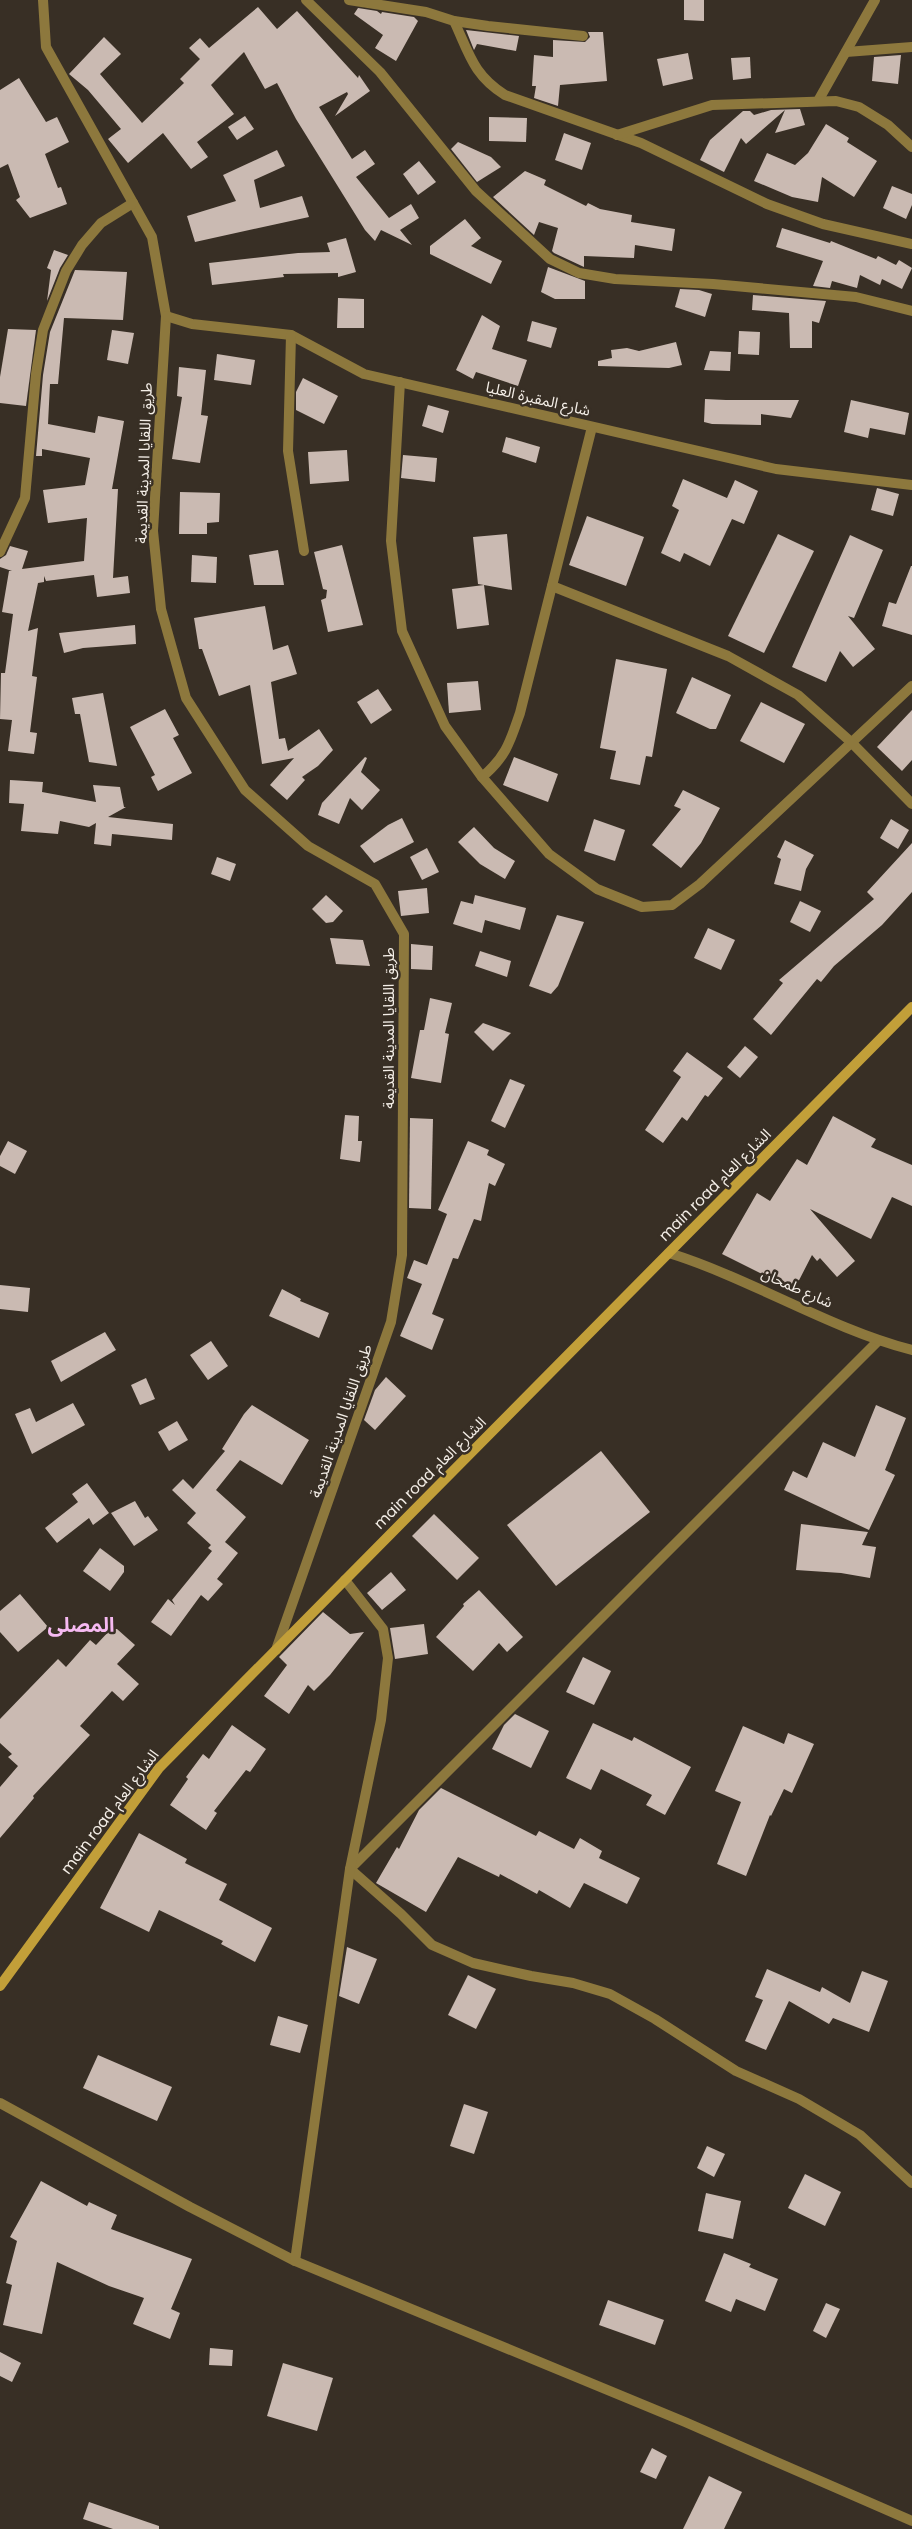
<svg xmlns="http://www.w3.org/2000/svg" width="912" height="2529" viewBox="0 0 912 2529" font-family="Poppins,'Noto Sans Arabic',sans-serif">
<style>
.building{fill:#cabab2}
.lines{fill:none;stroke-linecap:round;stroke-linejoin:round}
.minor{stroke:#8d783d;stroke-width:10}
.tertiary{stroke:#8d783d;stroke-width:10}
.secondary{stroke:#c29f39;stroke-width:10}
.labels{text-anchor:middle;stroke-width:5;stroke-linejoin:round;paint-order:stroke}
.street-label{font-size:15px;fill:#f4eee7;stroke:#382f25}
.district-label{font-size:20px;font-weight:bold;fill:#f6baf2;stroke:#382f25}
</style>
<rect width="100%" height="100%" fill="#382f25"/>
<g class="building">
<polygon points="684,0 704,0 704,21 684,20"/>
<polygon points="258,7 277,29 297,11 358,78 359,75 370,91 335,116 348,94 347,92 319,107 352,159 365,150 375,164 356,177 389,218 411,204 419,218 400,230 412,245 381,230 375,241 365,230 296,119 277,83 265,89 244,52 211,85 234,114 197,142 208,157 191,169 163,133 128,163 108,139 121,129 88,90 69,74 104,37 121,54 100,74 142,123 184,83 180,79 200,59 189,48 200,38 209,48"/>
<polygon points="358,8 377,11 381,14 382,12 414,17 418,21 396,61 375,48 383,35 354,14"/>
<polygon points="466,30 519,36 516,51 477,44 474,50"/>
<polygon points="588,32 603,32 607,81 560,85 558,106 534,98 536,86 532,86 534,55 553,57 553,40 585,42 590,37"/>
<polygon points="688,53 693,79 663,86 657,59"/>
<polygon points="901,55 898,84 872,81 874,57"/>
<polygon points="750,57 751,78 733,80 731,58"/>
<polygon points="19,78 46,122 57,117 69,142 45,154 58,188 61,187 67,204 30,218 16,200 20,197 8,164 0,168 0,90"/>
<polygon points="800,109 805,125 775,133 785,110 746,144 741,138 724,172 700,160 710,140 743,111 750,111 754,115 771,110"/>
<polygon points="245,116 254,129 237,140 228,127"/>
<polygon points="489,117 527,118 526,142 489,141"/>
<polygon points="826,124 849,138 847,142 877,161 854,197 822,177 818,202 792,197 754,181 767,153 795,165 808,153"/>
<polygon points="564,133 591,143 582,170 555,160"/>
<polygon points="458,142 491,157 501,167 477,182 451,149"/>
<polygon points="277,150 285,166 254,180 260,208 302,196 309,217 195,242 187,216 236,201 223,175"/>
<polygon points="419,161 436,182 418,195 403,174"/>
<polygon points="525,171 546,180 544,185 586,206 588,203 600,209 632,215 631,222 675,229 672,251 635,245 634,258 584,256 584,267 554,253 552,251 558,228 539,222 534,235 493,197"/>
<polygon points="892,186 912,194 912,205 906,219 883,208"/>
<polygon points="465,219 481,238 471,246 502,261 491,284 430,254 430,246"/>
<polygon points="782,228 830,243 831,241 876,259 878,256 896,265 899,260 912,268 902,289 882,279 880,285 860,275 857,288 832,281 830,288 813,286 823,261 776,247"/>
<polygon points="346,238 356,272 338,277 338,273 283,274 284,277 212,285 209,263 298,253 330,252 327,243"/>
<polygon points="54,250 68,255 60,268 47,301 51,270 47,268"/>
<polygon points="548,267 585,281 585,299 555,299 541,292"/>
<polygon points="75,270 127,272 123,320 64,318 58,384 50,384 48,424 95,433 98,416 124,421 112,489 118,489 113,578 128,576 130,593 97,597 94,575 46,581 44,576 44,582 38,583 28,631 38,628 32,676 37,677 30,732 37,733 34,754 8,751 12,720 0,719 1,673 5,673 13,614 2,612 9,571 12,571 0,567 0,559 6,555 10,546 28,551 22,569 84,561 87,518 48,523 43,490 85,485 90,458 42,449 42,456 36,456 43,375 50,332"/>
<polygon points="680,289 699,290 712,294 705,317 675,307"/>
<polygon points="753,295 826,301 819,323 812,321 812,348 790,348 789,313 752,310"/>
<polygon points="338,298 364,299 364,328 337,328"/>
<polygon points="482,315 500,326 492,349 527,360 518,386 476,372 473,379 456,370"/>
<polygon points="532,321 557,328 551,348 527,341"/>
<polygon points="8,329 36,330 26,406 0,403 0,377"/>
<polygon points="112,330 134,333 128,364 107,360"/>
<polygon points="739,331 760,332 759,355 738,354"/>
<polygon points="676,342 682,365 669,368 598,366 598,361 612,358 611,350 627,348 639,351"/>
<polygon points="710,351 731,352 730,371 704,370"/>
<polygon points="217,354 255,360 251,385 214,380"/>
<polygon points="179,367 206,370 201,415 208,416 200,463 172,459 182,397 177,396"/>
<polygon points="303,378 338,396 324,424 296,410 296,392"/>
<polygon points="705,399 726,400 799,400 791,418 761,414 761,425 712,424 704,422"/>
<polygon points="851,400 909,413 905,435 870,428 868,438 844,432"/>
<polygon points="428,405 449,411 443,433 422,426"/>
<polygon points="506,437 540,447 536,463 502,452"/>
<polygon points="347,450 349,481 310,484 308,452"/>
<polygon points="403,455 437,458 435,482 401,478"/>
<polygon points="683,479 727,498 735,480 758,491 744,524 732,519 710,566 684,553 680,562 661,553 679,510 672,506"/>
<polygon points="877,488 899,494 893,516 871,510"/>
<polygon points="180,492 220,493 219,522 207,523 207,534 179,534"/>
<polygon points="587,516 644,537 626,586 569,565"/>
<polygon points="507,534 512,590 484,585 489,625 457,629 452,589 484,585 478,584 473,537"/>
<polygon points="778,534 814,551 764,653 728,636"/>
<polygon points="850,535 883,550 854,618 848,616 875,649 853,667 840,651 826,682 792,667"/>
<polygon points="342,545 363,625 328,632 321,600 326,598 327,590 323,589 314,552"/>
<polygon points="278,550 284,585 254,585 249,555"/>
<polygon points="192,555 217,557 216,583 191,582"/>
<polygon points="911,566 912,566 912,635 882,626 889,602 896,604"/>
<polygon points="265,606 273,650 288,645 297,674 271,682 279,739 285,738 288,751 319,729 333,750 318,766 302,777 305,780 287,800 270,785 294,758 262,764 250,685 219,696 202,649 199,649 194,618"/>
<polygon points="135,625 136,644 83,648 64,653 59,633"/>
<polygon points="616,659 667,669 652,757 646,756 640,785 610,779 616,751 600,748"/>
<polygon points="692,677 731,695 716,729 710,729 676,713"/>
<polygon points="478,681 481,710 449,713 447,683"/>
<polygon points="378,689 392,710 371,724 357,702"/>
<polygon points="103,693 117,766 89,762 80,714 75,714 72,698"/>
<polygon points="761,702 805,724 784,763 740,741"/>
<polygon points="165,709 179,735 173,738 192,773 158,791 151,777 155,775 130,727"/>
<polygon points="912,710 912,760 902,771 877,747"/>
<polygon points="365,757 367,758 361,772 380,790 362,810 350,798 339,824 318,815 322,803"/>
<polygon points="514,757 558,774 548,802 503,785"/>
<polygon points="10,780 43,782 42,792 96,802 93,785 120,787 124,807 126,807 108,817 173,824 172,840 112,834 111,846 94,844 96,823 89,827 60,821 58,834 21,831 24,804 9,803"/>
<polygon points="683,790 720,808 701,843 681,868 652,845 681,809 674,806"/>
<polygon points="402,818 414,842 374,863 360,846 388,825"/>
<polygon points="594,819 625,830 615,861 584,851"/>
<polygon points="891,819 909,830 898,849 880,838"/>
<polygon points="474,827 494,848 515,861 505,879 480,864 458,842"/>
<polygon points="785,840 814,855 806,869 801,891 774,884 781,859 777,857"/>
<polygon points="912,843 912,892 882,925 834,966 821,982 817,979 771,1035 753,1019 783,983 779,980 874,899 867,892"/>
<polygon points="427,848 439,872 422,880 410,857"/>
<polygon points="217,857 236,864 230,881 211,874"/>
<polygon points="427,888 429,913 401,916 398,891"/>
<polygon points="326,895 343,911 333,922 326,923 312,909"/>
<polygon points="475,895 526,908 520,930 485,920 482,933 453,924 461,901 473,904"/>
<polygon points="800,901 821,911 810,932 790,922"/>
<polygon points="557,915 584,922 558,986 551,994 529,986"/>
<polygon points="708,928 735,940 721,970 694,958"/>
<polygon points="330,938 363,940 370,966 336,964"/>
<polygon points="411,944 433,946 432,970 411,969"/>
<polygon points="480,951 511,961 507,977 475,966"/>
<polygon points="430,998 452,1003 445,1033 449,1034 441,1083 411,1078 420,1030 424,1030"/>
<polygon points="483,1023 511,1033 493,1051 474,1032"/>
<polygon points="745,1046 758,1057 740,1078 727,1067"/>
<polygon points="687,1052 723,1078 708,1097 705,1095 687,1121 682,1117 663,1143 645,1130 681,1077 673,1071"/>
<polygon points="510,1079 525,1085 505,1128 491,1121"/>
<polygon points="345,1115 359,1116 358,1141 362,1141 360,1162 340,1159"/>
<polygon points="833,1116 876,1139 871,1147 912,1165 912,1206 892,1197 871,1239 810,1209 855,1261 837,1277 820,1258 817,1261 812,1255 794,1290 722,1254 757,1193 770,1201 797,1159 807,1165"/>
<polygon points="410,1118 433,1119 431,1209 409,1208"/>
<polygon points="8,1141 27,1151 15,1174 0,1166 0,1156"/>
<polygon points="468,1141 489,1150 487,1155 505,1164 495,1186 489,1183 481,1221 474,1219 458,1259 453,1258 432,1314 444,1319 432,1350 400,1336 422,1284 407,1278 414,1260 427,1265 447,1214 438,1210"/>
<polygon points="0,1285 30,1288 28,1312 0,1309"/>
<polygon points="282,1289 301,1299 300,1301 329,1313 319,1338 269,1316"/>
<polygon points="105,1332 116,1350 61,1382 51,1361"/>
<polygon points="211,1341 228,1366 208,1380 190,1355"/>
<polygon points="386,1377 406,1396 375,1430 364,1420 375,1390"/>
<polygon points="146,1378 155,1399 140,1405 131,1385"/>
<polygon points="73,1403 85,1425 32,1454 15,1414 30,1408 36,1422"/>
<polygon points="252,1405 309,1440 282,1485 240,1460 216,1490 246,1517 225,1542 238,1553 217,1579 223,1584 208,1601 201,1595 171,1636 151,1622 168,1599 175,1605 172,1600 212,1551 208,1548 211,1545 187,1523 196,1513 172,1490 183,1479 193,1489 225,1451 222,1449 244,1414"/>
<polygon points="876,1405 906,1418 885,1470 895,1475 869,1530 784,1490 793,1471 807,1478 823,1442 855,1457"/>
<polygon points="177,1421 188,1440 169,1451 158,1432"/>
<polygon points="601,1451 650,1512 556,1586 507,1525"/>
<polygon points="87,1483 109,1513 93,1525 89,1518 57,1543 45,1528 78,1502 72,1494"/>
<polygon points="135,1501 145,1518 148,1516 158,1530 134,1546 111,1513"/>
<polygon points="434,1514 479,1558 457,1580 412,1536"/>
<polygon points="801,1524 868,1532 862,1545 876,1547 870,1578 841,1573 796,1570"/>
<polygon points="100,1548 124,1566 124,1572 110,1591 83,1571"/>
<polygon points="391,1572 406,1590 382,1610 367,1593"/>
<polygon points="479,1590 523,1637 507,1652 499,1643 473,1671 436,1637 464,1606 463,1604"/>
<polygon points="20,1594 48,1627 18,1652 0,1632 0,1611"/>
<polygon points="323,1612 350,1634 364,1632 330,1675 314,1691 308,1685 289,1714 264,1696 287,1665 279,1657"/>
<polygon points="424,1624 428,1654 395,1659 390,1628"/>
<polygon points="111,1629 117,1629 135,1645 117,1664 139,1684 123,1701 112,1691 80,1726 90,1735 33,1796 34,1798 0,1838 0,1787 18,1766 8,1757 12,1754 0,1743 0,1719 58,1659 66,1667 90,1640 96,1645"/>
<polygon points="583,1657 611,1671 594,1705 566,1692"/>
<polygon points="515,1714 549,1731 531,1768 492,1749 504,1725"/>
<polygon points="593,1723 632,1741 634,1737 691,1767 665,1815 646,1805 652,1795 601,1769 591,1790 566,1778"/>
<polygon points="232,1725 266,1749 250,1772 246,1770 214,1811 217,1813 206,1830 170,1805 188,1779 186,1777 203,1754 209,1759"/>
<polygon points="743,1726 784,1744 788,1733 814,1744 792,1793 784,1789 771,1816 770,1815 746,1876 717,1864 741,1802 715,1791"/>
<polygon points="441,1788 536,1836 539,1831 574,1849 580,1838 602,1851 599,1858 640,1878 627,1904 584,1883 570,1908 539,1890 537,1894 500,1874 499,1877 458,1857 426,1912 376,1883 397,1847 399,1849 419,1810"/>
<polygon points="139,1833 187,1859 185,1863 227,1884 219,1900 272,1928 255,1962 221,1944 223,1941 159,1910 149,1932 100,1908"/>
<polygon points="347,1947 377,1959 359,2004 339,1996"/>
<polygon points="767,1969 820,1992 822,1987 850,2003 862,1971 888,1981 869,2032 833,2018 829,2024 789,2001 766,2050 745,2041 763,2000 755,1997"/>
<polygon points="468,1975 496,1989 476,2029 448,2015"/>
<polygon points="278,2016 308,2025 300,2053 270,2045"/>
<polygon points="98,2055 172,2087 157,2121 83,2088"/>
<polygon points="464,2104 488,2112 474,2154 450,2146"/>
<polygon points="707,2146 725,2154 714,2177 697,2168"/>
<polygon points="805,2174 841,2192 825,2226 788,2208"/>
<polygon points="41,2181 87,2206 89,2202 117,2215 111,2229 192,2259 171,2309 180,2313 170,2339 133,2324 144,2298 109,2286 57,2262 42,2334 3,2325 12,2285 6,2283 17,2241 10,2237"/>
<polygon points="706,2193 741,2201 733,2239 698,2231"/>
<polygon points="724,2253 751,2264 749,2267 778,2279 765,2311 736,2299 731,2312 705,2301"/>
<polygon points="608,2300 664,2320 655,2345 599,2325"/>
<polygon points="826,2303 840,2309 826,2338 813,2331"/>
<polygon points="210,2348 233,2350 232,2366 209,2365"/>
<polygon points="0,2352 21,2363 12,2382 0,2376"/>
<polygon points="283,2363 333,2378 317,2431 267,2416"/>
<polygon points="652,2448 667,2456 656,2479 640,2472"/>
<polygon points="709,2476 742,2492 724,2529 683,2529"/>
<polygon points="89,2502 159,2526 159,2529 113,2529 83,2519"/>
</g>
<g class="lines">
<g class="minor">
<polyline points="43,0 46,47 152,237 166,316 153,531 161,609 186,698 245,790 308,846 375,884 404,934 402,1255 391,1322 276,1650"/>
<polyline points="306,0 380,72 476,191 550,259 579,273 615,279 713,284 856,297 912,311"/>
<polyline points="349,0 426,12 454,21 488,26 583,36"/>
<path d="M454 21C469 53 473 75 505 95L641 143 767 204 823 224 912 244"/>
<polyline points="846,52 912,47"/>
<polyline points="818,101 875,0"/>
<polyline points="617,135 712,105 836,101 859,107 888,125 912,147"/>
<polyline points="166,316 192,324 291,335 364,374 776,469 912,485"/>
<polyline points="291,335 288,451 304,551"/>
<polyline points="400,382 391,541 402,631 445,726 482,777 549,854 597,889 642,907 672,905 700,884 912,686"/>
<polyline points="0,552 25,498 36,374 43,330 66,271 82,245 101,223 133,203"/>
<polyline points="552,586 728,656 798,695 851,742 912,804"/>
<path d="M482 777C506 757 510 742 520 713L592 427"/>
<polyline points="878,1341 350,1869 401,1914 432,1945 473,1963 531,1976 573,1983 610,1994 655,2019 736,2071 799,2099 860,2135 912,2183"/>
<polyline points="0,2103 190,2207 295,2261 685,2422 912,2521"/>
<polyline points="295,2261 350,1869 381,1720 388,1658 383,1629 345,1580"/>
</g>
<path class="tertiary" d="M669 1253C752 1279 828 1328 912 1350"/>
<polyline class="secondary" points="0,1986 159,1768 912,1007"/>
</g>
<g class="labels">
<g class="street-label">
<text transform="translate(538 399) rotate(13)" y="5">شارع المقبرة العليا</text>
<text transform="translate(144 463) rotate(-88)" y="5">طريق اللقايا المدينة القديمة</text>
<text transform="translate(389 1028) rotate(-90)" y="5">طريق اللقايا المدينة القديمة</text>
<text transform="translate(715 1185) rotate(-45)" y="5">main road الشارع العام</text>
<text transform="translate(797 1288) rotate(24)" y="5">شارع طمحان</text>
<text transform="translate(341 1421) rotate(-71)" y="5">طريق اللقايا المدينة القديمة</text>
<text transform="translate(430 1473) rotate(-45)" y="5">main road الشارع العام</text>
<text transform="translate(110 1812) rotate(-53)" y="5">main road الشارع العام</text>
</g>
<g class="district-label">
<text x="81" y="1632">المصلى</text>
</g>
</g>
</svg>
